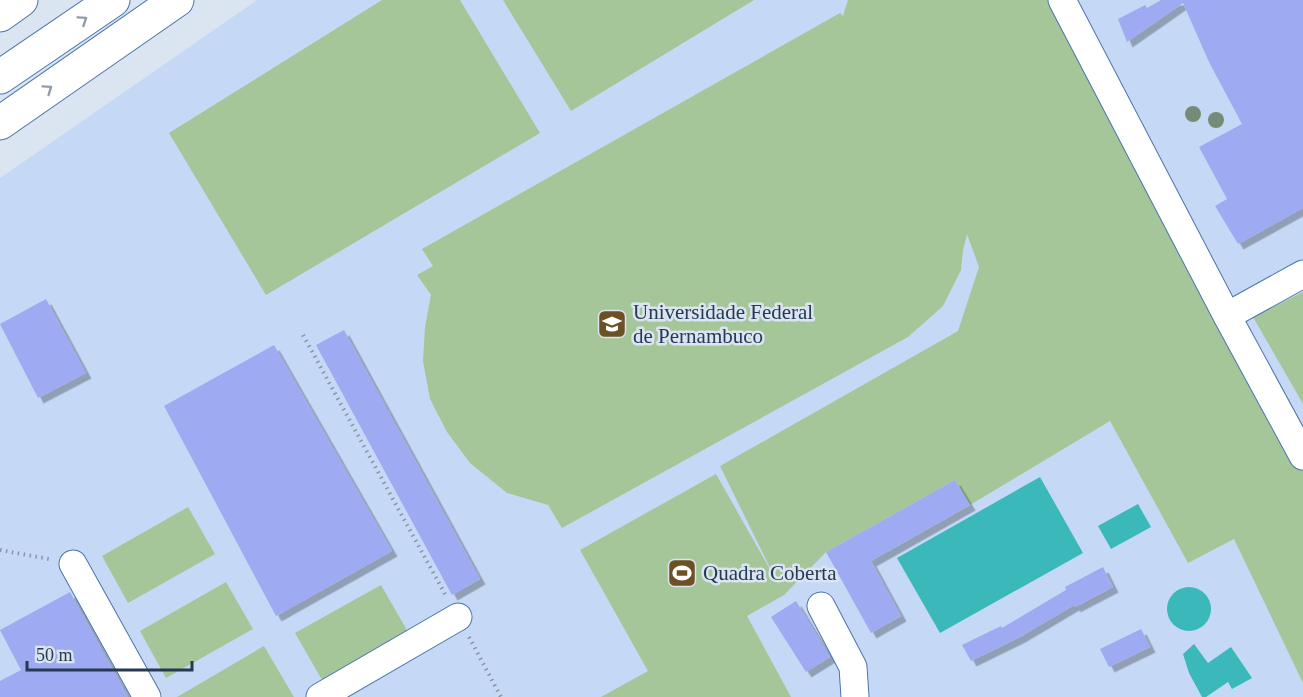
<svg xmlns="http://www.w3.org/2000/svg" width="1303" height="697" viewBox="0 0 1303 697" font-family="Georgia,serif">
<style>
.built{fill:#c5d9f6}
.green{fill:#a5c698}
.water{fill:#3bb8ba}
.building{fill:#9eaaf1;filter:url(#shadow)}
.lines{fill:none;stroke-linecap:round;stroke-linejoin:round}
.minor-casing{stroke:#4974ae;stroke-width:29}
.major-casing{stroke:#4974ae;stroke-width:35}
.highway-casing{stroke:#4974ae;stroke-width:35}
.path{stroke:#8895a8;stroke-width:4;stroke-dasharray:1.5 4.5;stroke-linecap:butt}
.minor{stroke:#fff;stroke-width:27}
.major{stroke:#fff;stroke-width:33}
.highway{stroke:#fff;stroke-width:33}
.tree{fill:#768b77}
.oneway{stroke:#929ca9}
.labels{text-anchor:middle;stroke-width:5;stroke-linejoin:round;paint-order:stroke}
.poi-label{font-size:21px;fill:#263953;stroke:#dbe4f1;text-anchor:start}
</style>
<defs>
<filter id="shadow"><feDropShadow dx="5.5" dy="5.5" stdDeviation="0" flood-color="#0004"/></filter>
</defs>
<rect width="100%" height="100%" fill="#dbe4f1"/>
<polygon class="built" points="257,0 1303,0 1303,697 0,697 0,178"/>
<g class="green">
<polygon points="382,0 460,0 540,133 266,295 169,133"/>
<polygon points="503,0 754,0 571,111"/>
<polygon points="848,0 1048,0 1303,469 1303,683 1234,539 1188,563 1110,421 970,505 955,480 826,552 784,595 747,616 791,697 601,697 648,671 580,550 716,474 776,580 720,466 958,331 979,267 967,234 963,251 961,270 943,306 908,337 562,528 548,505 507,493 470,463 447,432 430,399 423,361 425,327 431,295 417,275 433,266 422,249 840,13 843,16"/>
<polygon points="1303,292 1303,404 1253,317"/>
<polygon points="188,507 215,554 128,603 102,556"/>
<polygon points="226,582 253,629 166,678 140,631"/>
<polygon points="381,585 408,632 322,680 295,633"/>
<polygon points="264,646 294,697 177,697"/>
</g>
<g class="water">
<polygon points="1040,477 1083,553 940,633 897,558"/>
<polygon points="1138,504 1151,527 1111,549 1098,526"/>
<circle cx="1189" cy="609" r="22"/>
<polygon points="1194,644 1208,663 1231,647 1252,678 1232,689 1228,682 1206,697 1202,697 1189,673 1183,654"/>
</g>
<g class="building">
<polygon points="1161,0 1303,0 1303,208 1238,244 1215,206 1227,199 1199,147 1242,124 1209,62 1183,3 1127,42 1118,19 1145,5 1147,8"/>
<polygon points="46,299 86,373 38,398 0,324"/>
<polygon points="344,330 480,579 452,595 316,345"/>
<polygon points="274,345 392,551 276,616 164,406"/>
<polygon points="955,480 970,505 871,561 901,616 871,633 826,552"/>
<polygon points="1103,567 1113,587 1075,607 1074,605 1020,637 971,661 962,645 1001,626 1002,628 1066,590 1065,587"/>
<polygon points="70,592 128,697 0,697 0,681 21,670 0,630"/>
<polygon points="796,601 830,657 806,672 771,617"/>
<polygon points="1141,629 1150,647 1109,667 1100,649"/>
</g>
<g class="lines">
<g class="minor-casing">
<g id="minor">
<polyline points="1062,0 1227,316 1303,456"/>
<polyline points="1227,316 1303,274"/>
<polyline points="73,564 147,697"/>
<polyline points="821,606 853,667 855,697"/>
<polyline points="320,697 458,617"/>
</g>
</g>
<g class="major-casing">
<polyline id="major" points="0,123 177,0"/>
</g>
<g class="highway-casing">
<g id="highway">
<polyline points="0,15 21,0"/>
<polyline points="0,77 113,0"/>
</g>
</g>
<g class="path">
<polyline points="303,335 446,596"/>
<polyline points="0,550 49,559"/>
<polyline points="469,637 501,697"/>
</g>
<use href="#minor" class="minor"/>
<use href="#major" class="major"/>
<use href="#highway" class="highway"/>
</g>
<g class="tree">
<circle cx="1193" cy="114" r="8"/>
<circle cx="1216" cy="120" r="8"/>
</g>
<defs><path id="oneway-chevron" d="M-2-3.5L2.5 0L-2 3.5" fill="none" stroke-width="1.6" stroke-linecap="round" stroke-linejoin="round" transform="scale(1.5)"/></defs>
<g class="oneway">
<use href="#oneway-chevron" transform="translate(83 20) rotate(-34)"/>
<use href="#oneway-chevron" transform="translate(48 89) rotate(-35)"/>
</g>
<defs>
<g id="university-square" transform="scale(1.5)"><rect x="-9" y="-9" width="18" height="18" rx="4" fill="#6d5124" stroke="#dbe4f1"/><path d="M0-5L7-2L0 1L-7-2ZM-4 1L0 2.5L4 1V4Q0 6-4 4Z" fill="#fff"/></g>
<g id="stadium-square" transform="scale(1.5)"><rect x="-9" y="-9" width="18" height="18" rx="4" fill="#6d5124" stroke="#dbe4f1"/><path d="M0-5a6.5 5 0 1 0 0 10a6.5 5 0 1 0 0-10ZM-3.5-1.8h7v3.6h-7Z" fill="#fff"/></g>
</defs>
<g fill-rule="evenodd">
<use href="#university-square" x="612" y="324"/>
<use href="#stadium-square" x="682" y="573"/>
</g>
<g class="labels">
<g class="poi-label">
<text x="633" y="319">Universidade Federal<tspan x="633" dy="24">de Pernambuco</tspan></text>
<text x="703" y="580">Quadra Coberta</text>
</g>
</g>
<path d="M27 661v9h165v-9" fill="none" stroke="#263953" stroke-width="3"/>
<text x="36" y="661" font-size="18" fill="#263953" stroke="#dbe4f1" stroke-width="4.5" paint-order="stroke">50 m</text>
</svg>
